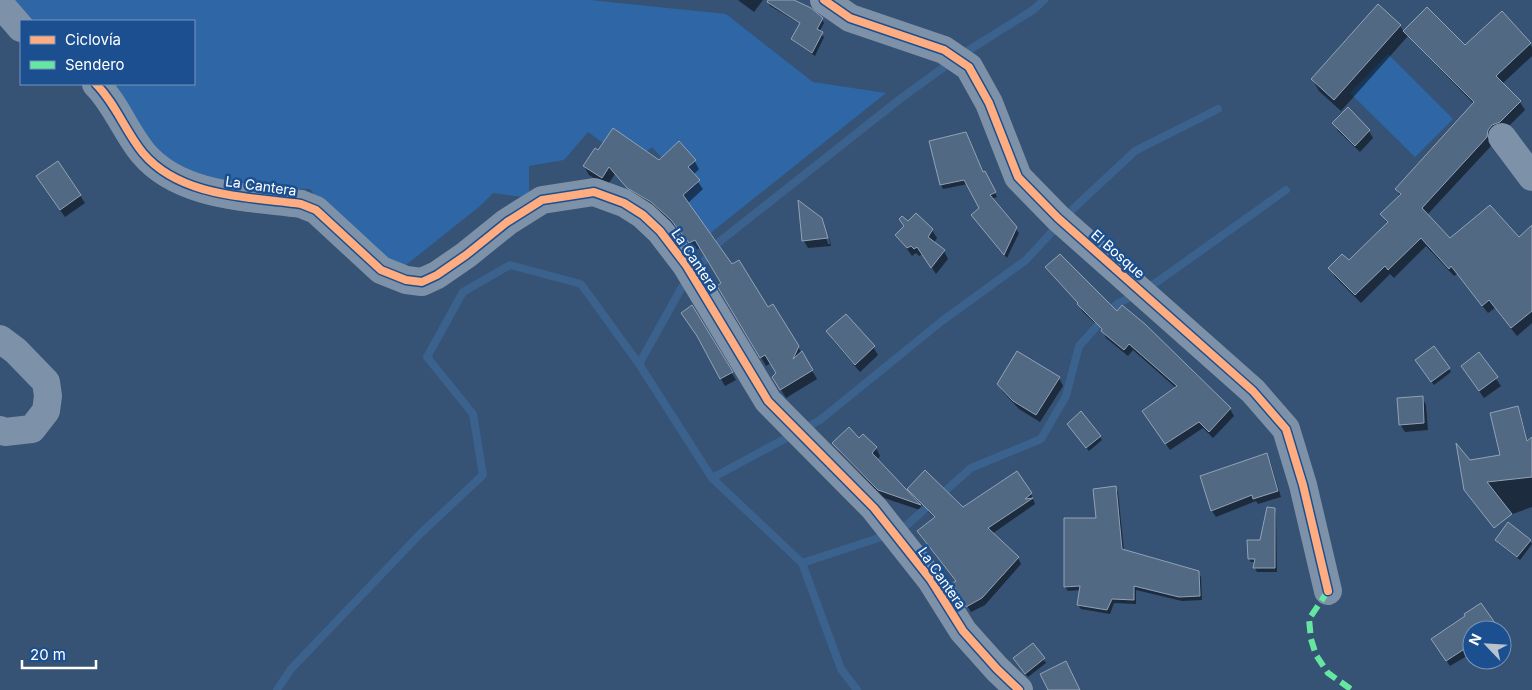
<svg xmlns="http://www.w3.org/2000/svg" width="1532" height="690" viewBox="0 0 1532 690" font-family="Inter,sans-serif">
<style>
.green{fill:#2f66a5}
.shadow{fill:#0007}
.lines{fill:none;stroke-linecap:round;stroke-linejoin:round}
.stream{stroke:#3b618d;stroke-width:8}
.building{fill:#526984;stroke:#92a2b6}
.minor{stroke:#7d92a8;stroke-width:28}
.quiet{stroke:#66e7a1;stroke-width:6;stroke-dasharray:12 6;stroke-linecap:butt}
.cycleway-casing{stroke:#1b4f8f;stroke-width:11}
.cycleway{stroke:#ffac80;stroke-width:8}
.labels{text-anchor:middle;stroke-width:5;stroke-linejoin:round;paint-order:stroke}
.street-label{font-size:14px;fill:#fff;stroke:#1b4f8f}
</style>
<rect width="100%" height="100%" fill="#365274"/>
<g class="green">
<polygon points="14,0 590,0 726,14 813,82 886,93 713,231 695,253 686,238 666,216 683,197 680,178 652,147 632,164 588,132 564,160 529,166 529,198 493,193 480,206 396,273 349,243 310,189 181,187 95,84 194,84 194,21 34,21"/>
<polygon points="1388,54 1453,119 1415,157 1350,93"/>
</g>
<g class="shadow">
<polygon points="738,0 763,0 754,12"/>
<polygon points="769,0 792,0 822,19 824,23 819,32 824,37 815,56 795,42 793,39 801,24 770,6 768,2"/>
<polygon points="1378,6 1400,26 1404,32 1465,46 1502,13 1532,47 1532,56 1502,84 1520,102 1525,110 1505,130 1492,140 1491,146 1427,215 1450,240 1519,239 1532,226 1532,323 1517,336 1495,308 1488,313 1457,274 1454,276 1426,246 1394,278 1390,274 1361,303 1335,277 1330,268 1349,262 1388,224 1382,215 1400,196 1396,189 1474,104 1408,36 1341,111 1319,91 1312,79"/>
<polygon points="1334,123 1369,131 1373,138 1360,152 1338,131"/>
<polygon points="931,142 984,178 984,172 997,197 992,199 1019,233 1007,258 975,220 981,209 968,184 943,189 941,185"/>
<polygon points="599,151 659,161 694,160 699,169 693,175 703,189 688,203 732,266 767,308 773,305 817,379 786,398 773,377 777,374 771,363 766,366 719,286 722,284 701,247 695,251 677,228 658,210 633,196 615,174 607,186 589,175 584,166"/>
<polygon points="58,163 85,203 65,217 42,185"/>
<polygon points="821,219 824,223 822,223 828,244 831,244 826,227 831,246 808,248 804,241"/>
<polygon points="909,222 932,230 937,238 934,243 944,251 948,259 936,274 923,254 919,256 916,253 912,256 897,235"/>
<polygon points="1047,267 1117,313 1144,325 1230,409 1234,416 1213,438 1203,428 1170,450 1148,417 1176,388 1133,350 1128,356 1106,338 1103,331 1082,311 1079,304 1051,274"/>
<polygon points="691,307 736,380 725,386 721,379"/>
<polygon points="828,331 873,347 878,355 860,372 832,339"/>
<polygon points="1479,354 1501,386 1484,398 1467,374"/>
<polygon points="1418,364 1449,369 1451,372 1434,385"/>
<polygon points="1059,378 1063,386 1040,422 1019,409 1003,392 999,384"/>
<polygon points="1422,397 1426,405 1428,430 1405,432 1400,424"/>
<polygon points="1518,407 1520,412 1528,442 1532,439 1532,507 1490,522 1469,495 1502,456"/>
<polygon points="1070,427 1100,437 1102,440 1089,451"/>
<polygon points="859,440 876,448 880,456 877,460 913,496 908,489 963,509 1031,494 1035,504 992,534 1018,558 1021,564 985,605 971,612 953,584 957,582 922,538 918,531 935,518 919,502 923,511 884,498 839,451 834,443"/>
<polygon points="1266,454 1270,461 1281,497 1258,504 1256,501 1216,517 1212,511 1201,477"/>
<polygon points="1115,487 1118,492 1124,550 1198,572 1201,577 1202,600 1182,601 1136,590 1136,604 1114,603 1110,614 1081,609 1078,605 1080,590 1068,591 1065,587 1065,519 1098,519"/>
<polygon points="1274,510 1276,513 1277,572 1257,572 1255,568 1256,562 1251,562 1249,559 1261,542"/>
<polygon points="1496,540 1530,541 1532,544 1520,560 1498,543"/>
<polygon points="1467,616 1498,630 1472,630 1472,653 1450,666 1436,645"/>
<polygon points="1033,645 1046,663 1028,677 1016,662"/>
</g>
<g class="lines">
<g class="stream">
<polyline points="961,55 1033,10 1044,0"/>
<polyline points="696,271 719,242 900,99 951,62"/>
<polyline points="1146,288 1157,282 1286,190"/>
<polyline points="639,364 682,287 689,280"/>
<polyline points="712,478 820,420 942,321 1026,260 1074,208 1135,151 1218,109"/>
<polyline points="899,532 971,468 1041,439 1066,396 1079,346 1117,304 1136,294"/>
<polyline points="802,563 888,535"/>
<polyline points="277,690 291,669 421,533 483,475 473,414 427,357 463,292 510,265 581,284 639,364 712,478 802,563 841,669 857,690"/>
</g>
</g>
<g class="building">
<polygon points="768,0 794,0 811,8 823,18 817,29 823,32 812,53 791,39 800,23 767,2"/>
<polygon points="1378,4 1401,25 1334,100 1311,79"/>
<polygon points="1427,7 1465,45 1502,11 1531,43 1496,76 1521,101 1500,122 1492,125 1488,130 1487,137 1422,208 1450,238 1490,205 1519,237 1532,225 1532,311 1511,328 1489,300 1482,306 1451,266 1449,269 1421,238 1388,270 1385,266 1355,295 1328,268 1342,254 1349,260 1388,222 1380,214 1401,194 1395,189 1474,102 1403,31"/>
<polygon points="1348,107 1370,130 1355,146 1332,123"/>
<polygon points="613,128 659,160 679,141 696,160 688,167 700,180 683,195 732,264 739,260 768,307 773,304 799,346 793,359 802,351 813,370 780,390 772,377 776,373 765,355 760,358 717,286 721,283 695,240 689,243 671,220 651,202 627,188 609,167 602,178 583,166 595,148 598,150"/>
<polygon points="966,132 983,172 985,171 996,192 990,195 1017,227 1004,255 971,215 979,208 964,180 940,185 929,141"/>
<polygon points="58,161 81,195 60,210 36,176"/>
<polygon points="798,200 822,218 828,238 802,241"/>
<polygon points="916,213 933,229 928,237 945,250 931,268 917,247 914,249 911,246 907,248 895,235 904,226 899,219 902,216 908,221"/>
<polygon points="1060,254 1117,311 1122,305 1145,324 1231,408 1209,432 1199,422 1165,444 1142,411 1177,386 1129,344 1124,350 1101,331 1102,329 1077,304 1078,303 1045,267"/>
<polygon points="692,305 733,372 720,379 697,336 681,313"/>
<polygon points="846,314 875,346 855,365 826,331"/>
<polygon points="1434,346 1450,368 1431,382 1415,360"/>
<polygon points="1017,351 1060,377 1036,415 1013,401 997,384"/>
<polygon points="1479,352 1498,377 1479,391 1461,366"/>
<polygon points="1423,396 1424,423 1399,425 1397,398"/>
<polygon points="1518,406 1527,441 1532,437 1532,477 1487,482 1512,514 1494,528 1464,490 1456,443 1470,460 1500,455 1490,413"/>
<polygon points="1081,411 1101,436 1086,448 1067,424"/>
<polygon points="849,427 859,438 863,434 877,447 872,453 921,505 878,490 832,443"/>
<polygon points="1267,453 1278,491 1253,499 1252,495 1211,511 1200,476"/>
<polygon points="925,470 963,507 1017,471 1032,493 1025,499 1033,498 988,528 1019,557 982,598 966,607 952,583 956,581 917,531 935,517 907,489"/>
<polygon points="1116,486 1122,549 1199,571 1200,596 1179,597 1134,586 1134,600 1112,599 1107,610 1077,605 1080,586 1064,587 1064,518 1096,518 1093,489"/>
<polygon points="1267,507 1275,508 1275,568 1253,568 1255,559 1248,559 1247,540 1260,540"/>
<polygon points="1508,522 1531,540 1517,557 1495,540"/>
<polygon points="1481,603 1500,630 1472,630 1472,644 1446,661 1431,639 1465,616 1464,614"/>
<polygon points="1033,643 1045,658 1025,674 1013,658"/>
<polygon points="1066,661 1080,690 1048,690 1040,674"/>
</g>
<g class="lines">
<g class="minor">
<polyline points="824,0 850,18 944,50 969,67 989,103 1018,177 1058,218 1253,391 1286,429 1303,485 1328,591"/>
<polyline points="0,4 21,28"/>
<path d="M96 84C116 104 125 131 143 153 180 197 248 197 301 204L316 210 381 270 406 280 422 282 437 275 466 255 507 222 542 200 594 192 624 203 643 215 660 231 686 265 768 401 874 508 931 580 963 631 997 669 1019 690"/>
<polyline points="1502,137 1532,177"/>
<polyline points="0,339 16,351 46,382 48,396 46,411 32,429 5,432 0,430"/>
</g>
<polyline class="quiet" points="1328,591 1309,619 1311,639 1316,655 1328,673 1352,690"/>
<g class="cycleway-casing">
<g id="cycleway">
<polyline points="824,0 850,18 944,50 969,67 989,103 1018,177 1058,218 1253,391 1286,429 1303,485 1328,591"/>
<path d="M96 84C116 104 125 131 143 153 180 197 248 197 301 204L316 210 381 270 406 280 422 282 437 275 466 255 507 222 542 200 594 192 624 203 643 215 660 231 686 265 768 401 874 508 931 580 963 631 997 669 1019 690"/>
</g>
</g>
<use href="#cycleway" class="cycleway"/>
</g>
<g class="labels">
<g class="street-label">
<text transform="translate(261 186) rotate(8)" y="5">La Cantera</text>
<text transform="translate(1118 254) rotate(41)" y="5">El Bosque</text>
<text transform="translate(695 260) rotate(56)" y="5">La Cantera</text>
<text transform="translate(942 578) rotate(55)" y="5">La Cantera</text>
</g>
</g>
<rect x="20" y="20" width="175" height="65" fill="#1b4f8f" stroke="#7695bc"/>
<rect x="30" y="36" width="25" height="8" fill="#ffac80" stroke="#7695bc"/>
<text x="65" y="45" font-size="15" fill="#ffffff">Ciclovía</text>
<rect x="30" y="61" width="25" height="8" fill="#66e7a1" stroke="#7695bc"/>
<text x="65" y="70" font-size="15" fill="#ffffff">Sendero</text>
<g transform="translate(1487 645) rotate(295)"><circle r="24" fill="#1b4f8f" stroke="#7695bc"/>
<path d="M0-4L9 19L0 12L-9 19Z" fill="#b9c2ce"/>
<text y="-8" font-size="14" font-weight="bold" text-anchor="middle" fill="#ffffff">N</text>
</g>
<path d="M22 660v8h74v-8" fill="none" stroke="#ffffff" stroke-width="2.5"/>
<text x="30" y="660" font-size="15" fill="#ffffff" stroke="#1b4f8f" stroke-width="4" paint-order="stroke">20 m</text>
</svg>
